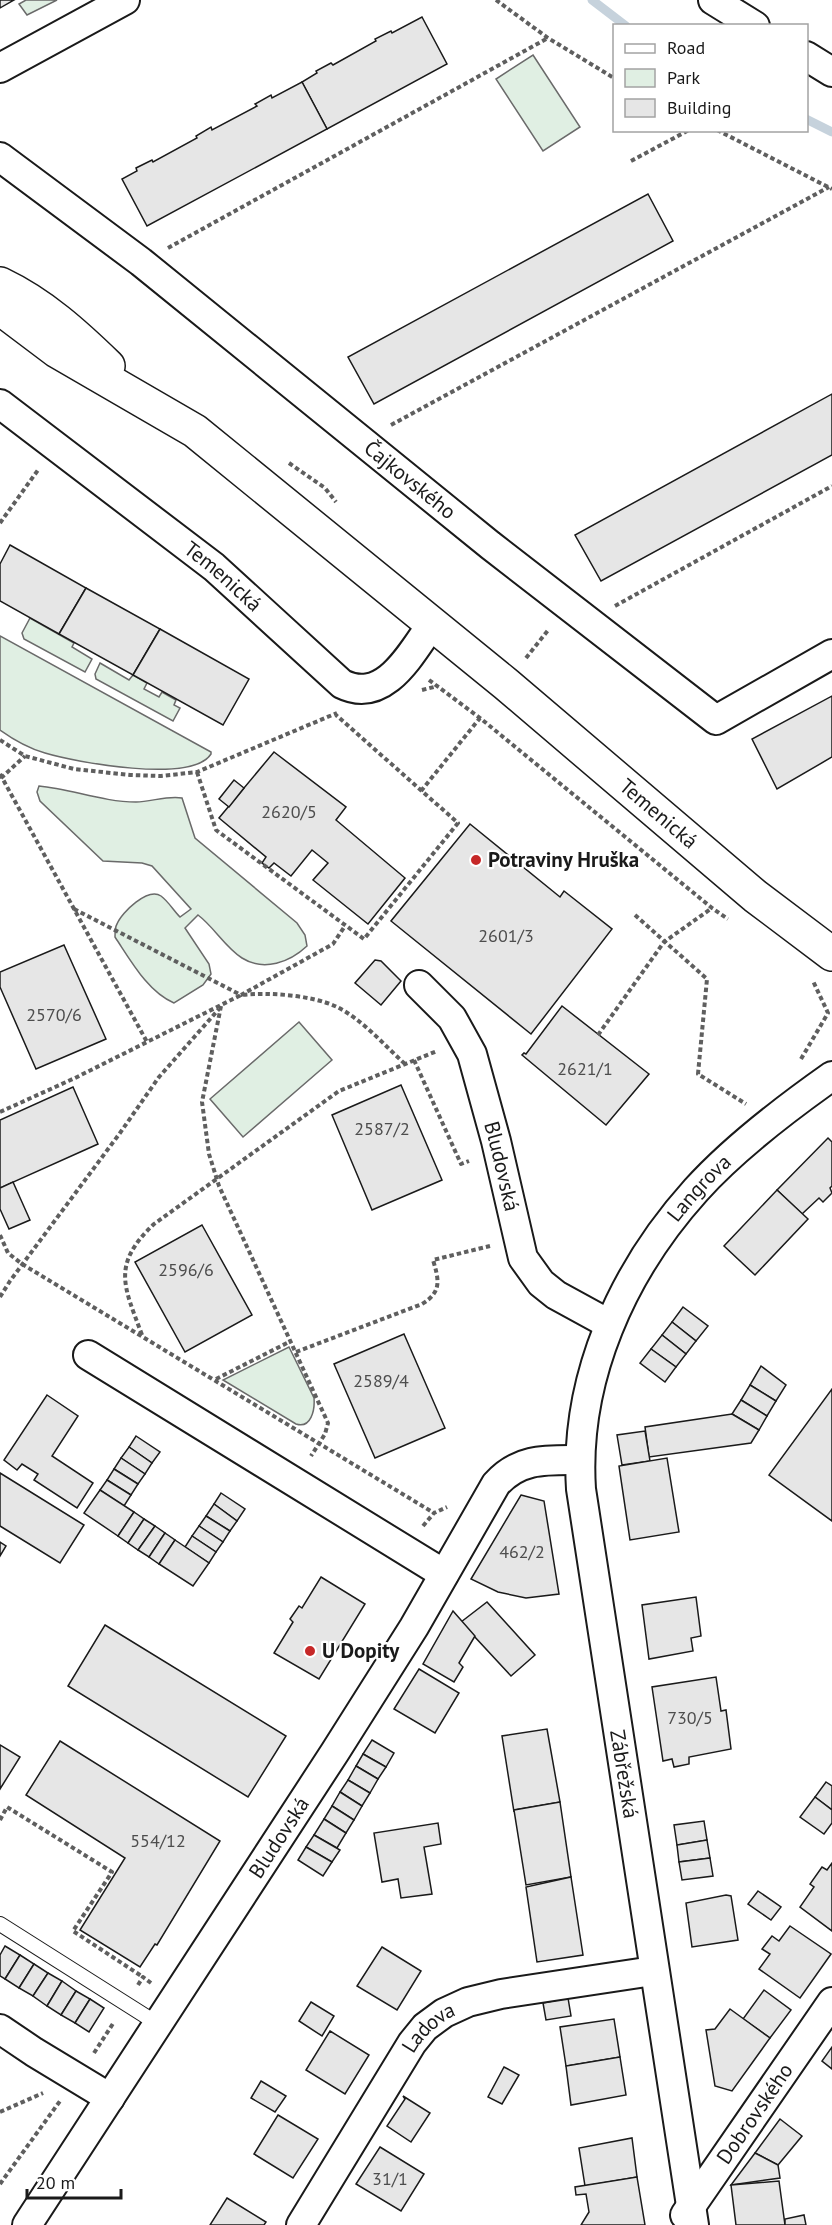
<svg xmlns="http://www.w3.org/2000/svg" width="832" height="2225" viewBox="0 0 832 2225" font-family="'PT Sans',sans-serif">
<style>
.green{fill:#e0efe3;stroke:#6a6a6a;stroke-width:1.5}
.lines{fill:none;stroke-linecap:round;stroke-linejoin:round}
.stream{stroke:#c6d2dc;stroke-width:9}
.building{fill:#e6e6e6;stroke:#1a1a1a;stroke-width:1.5}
.lane-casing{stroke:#1a1a1a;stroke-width:16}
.street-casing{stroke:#1a1a1a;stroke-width:32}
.secondary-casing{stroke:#1a1a1a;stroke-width:36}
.path{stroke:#5f5f5f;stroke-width:4;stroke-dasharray:4.5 3;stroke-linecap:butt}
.lane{stroke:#fff;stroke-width:14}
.street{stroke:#fff;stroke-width:28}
.secondary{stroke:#fff;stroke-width:33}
.poi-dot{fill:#c62828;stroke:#fff;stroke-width:2}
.labels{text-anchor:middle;stroke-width:4.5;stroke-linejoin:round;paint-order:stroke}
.number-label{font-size:18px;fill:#4d4d4d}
.street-label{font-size:21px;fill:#1a1a1a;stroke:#fff}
.poi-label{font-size:21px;font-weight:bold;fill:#1a1a1a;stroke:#fff;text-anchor:start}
</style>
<rect width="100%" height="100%" fill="#fff"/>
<g class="green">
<polygon points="26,0 57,0 27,15 19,4"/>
<polygon points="533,55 580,127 543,151 496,79"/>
<polygon points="30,618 74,643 72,647 92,659 85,672 24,639 22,633"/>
<path d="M0 636 211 752V754C192 784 75 762 45 753 28 748 14 740 0 730Z"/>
<polygon points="100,663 129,680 133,675 147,683 144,689 159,697 162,692 176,700 174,705 180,708 173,721 96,679 95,674"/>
<path d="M39 786C71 789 103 802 136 802 151 802 168 795 182 798L195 838 297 923 305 935 307 946C290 962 264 972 242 958 225 947 214 927 198 915L185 928 209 964 211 974 203 985 174 1003C148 992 131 961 115 937 115 933 115 927 117 924 122 912 148 887 161 896 168 901 174 911 180 917L191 909 152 866 142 863 103 861 40 801 37 792Z"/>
<polygon points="299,1022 332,1060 243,1137 210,1099"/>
<path d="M289 1347 314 1398C315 1410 311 1429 296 1424L223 1380Z"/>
</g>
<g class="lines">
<g class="stream">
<polyline points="592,0 626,26"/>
<polyline points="806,119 832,132"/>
</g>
</g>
<g class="building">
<polygon points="0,0 14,0 0,8"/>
<polygon points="422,17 447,64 327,129 302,82 317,73 316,71 331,63 333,65 376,41 375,39 391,31 392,33"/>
<polygon points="302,82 327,129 147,226 122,179 137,171 136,168 152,160 153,162 197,138 196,136 211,127 212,130 257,106 255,104 271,95 272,98"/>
<polygon points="648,194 673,241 374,404 348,357"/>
<polygon points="832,394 832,455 601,581 575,535"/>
<polygon points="10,545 86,588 59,634 0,601 0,564"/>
<polygon points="86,588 160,629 133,675 59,634"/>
<polygon points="160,629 249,679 223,725 133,675"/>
<polygon points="832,696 832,757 777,789 752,739"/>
<polygon points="274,752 346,807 336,820 405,878 368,924 313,880 328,863 312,850 291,876 274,863 269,868 262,863 266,857 219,818"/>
<polygon points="234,780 244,788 229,807 219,799"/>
<polygon points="470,824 560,897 564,891 612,929 531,1034 391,921"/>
<polygon points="64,945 106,1039 36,1069 0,987 0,972"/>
<polygon points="375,960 381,961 401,981 381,1005 355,983"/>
<polygon points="562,1006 649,1074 606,1125 522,1055 524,1053 526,1054"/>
<polygon points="401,1085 442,1180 372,1210 332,1115"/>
<polygon points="73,1087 98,1144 0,1188 0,1120"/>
<polygon points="828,1138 832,1142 832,1186 830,1188 832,1193 823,1202 819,1198 802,1214 777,1190"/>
<polygon points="13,1182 30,1220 9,1229 0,1209 0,1188"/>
<polygon points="777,1190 808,1219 755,1275 724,1246"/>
<polygon points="202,1225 252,1315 185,1352 135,1262"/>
<polygon points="683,1307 708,1326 696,1341 672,1322"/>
<polygon points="672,1322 696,1341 686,1354 662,1335"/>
<polygon points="404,1334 445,1428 375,1458 334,1364"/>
<polygon points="662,1335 686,1354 676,1367 651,1349"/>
<polygon points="651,1349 676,1367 665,1382 640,1363"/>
<polygon points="761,1366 786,1385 776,1401 750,1385"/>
<polygon points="750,1385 776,1401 767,1416 741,1400"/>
<polygon points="832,1389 832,1521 769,1475"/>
<polygon points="47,1395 78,1416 52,1456 93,1483 77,1508 34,1480 38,1474 22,1464 17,1470 4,1460"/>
<polygon points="741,1400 767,1416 759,1430 732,1414"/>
<polygon points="732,1414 759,1430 751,1443 649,1457 645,1427"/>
<polygon points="645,1431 650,1461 622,1465 617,1435"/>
<polygon points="136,1436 160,1452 152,1463 129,1447"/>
<polygon points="129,1447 152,1463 145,1474 121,1458"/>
<polygon points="121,1458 145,1474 138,1484 114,1469"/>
<polygon points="667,1458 679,1532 630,1540 619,1466"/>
<polygon points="114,1469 138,1484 131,1495 107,1480"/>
<polygon points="0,1473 84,1525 60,1563 0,1526"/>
<polygon points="107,1480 131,1495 124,1506 100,1490"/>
<polygon points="100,1490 134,1512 118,1536 84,1513"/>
<polygon points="221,1493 245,1509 237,1521 214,1504"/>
<polygon points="521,1495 544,1501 559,1594 526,1598 498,1592 471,1579"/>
<polygon points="214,1504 237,1521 230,1531 206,1516"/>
<polygon points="134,1512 144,1519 128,1543 118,1536"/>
<polygon points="206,1516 230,1531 223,1542 199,1526"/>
<polygon points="144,1519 155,1526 138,1550 128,1543"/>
<polygon points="155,1526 165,1533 149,1557 138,1550"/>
<polygon points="199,1526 223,1542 216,1552 192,1536"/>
<polygon points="165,1533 175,1540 159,1564 149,1557"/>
<polygon points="192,1536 216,1552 209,1563 185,1547"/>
<polygon points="175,1540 209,1563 193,1586 159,1564"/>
<polygon points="0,1542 6,1546 0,1556"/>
<polygon points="321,1577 365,1604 319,1679 274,1653 293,1622 290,1619 299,1606 302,1608"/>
<polygon points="696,1597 701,1636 691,1638 693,1651 649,1659 642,1605"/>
<polygon points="487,1602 535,1655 511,1676 461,1622"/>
<polygon points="453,1611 475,1636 459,1663 463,1667 454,1682 423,1664"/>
<polygon points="105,1625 286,1736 248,1797 68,1686"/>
<polygon points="419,1669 459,1693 435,1733 394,1709"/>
<polygon points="716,1677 721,1711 726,1710 731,1749 689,1757 689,1764 674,1767 672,1759 663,1761 652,1687"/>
<polygon points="547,1729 560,1802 514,1810 514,1812 502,1736"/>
<polygon points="372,1740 394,1753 386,1767 363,1754"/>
<polygon points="60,1741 220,1841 157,1945 155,1944 140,1967 80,1930 125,1858 26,1795"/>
<polygon points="0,1745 20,1757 0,1789"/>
<polygon points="363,1754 386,1767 378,1779 356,1766"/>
<polygon points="356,1766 378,1779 370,1793 348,1780"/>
<polygon points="348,1780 370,1793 362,1806 340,1792"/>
<polygon points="826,1782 832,1786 832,1810 815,1797"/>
<polygon points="340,1792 362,1806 354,1820 332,1806"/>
<polygon points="815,1797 832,1810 832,1823 824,1834 800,1817"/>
<polygon points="560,1802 571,1877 526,1885 514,1810"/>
<polygon points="332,1806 354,1820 346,1833 324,1819"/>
<polygon points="324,1819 346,1833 337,1848 314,1835"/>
<polygon points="704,1821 707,1840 677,1845 674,1825"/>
<polygon points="438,1823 441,1844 424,1847 432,1894 401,1898 398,1879 382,1882 374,1833"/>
<polygon points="314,1835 340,1850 332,1862 306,1847"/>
<polygon points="707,1840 710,1858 679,1862 677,1845"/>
<polygon points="306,1847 332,1862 323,1876 298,1860"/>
<polygon points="710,1858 713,1876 682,1880 679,1862"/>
<polygon points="832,1863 832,1931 800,1907 814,1887 810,1884 822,1867 827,1870"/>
<polygon points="571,1877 583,1955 537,1962 526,1887"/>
<polygon points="758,1891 781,1907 771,1920 748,1904"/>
<polygon points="726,1895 731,1896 738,1940 692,1947 686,1903"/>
<polygon points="790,1926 831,1954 800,1998 759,1969 770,1954 762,1949 772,1936 779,1941"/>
<polygon points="5,1946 20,1955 5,1979 0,1976 0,1955"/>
<polygon points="382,1947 421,1971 397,2010 357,1986"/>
<polygon points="20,1955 34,1964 19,1988 5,1979"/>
<polygon points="34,1964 48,1973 33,1996 19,1988"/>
<polygon points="48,1973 62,1981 47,2006 33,1996"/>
<polygon points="62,1981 76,1991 61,2015 47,2006"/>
<polygon points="764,1990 791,2010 770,2038 743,2019"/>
<polygon points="76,1991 90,1999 75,2023 61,2015"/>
<polygon points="568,1998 571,2016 546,2020 543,2003"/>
<polygon points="90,1999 104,2008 89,2032 75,2023"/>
<polygon points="311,2002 334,2016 322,2036 299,2021"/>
<polygon points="730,2009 770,2038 732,2091 715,2086 706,2030 715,2029"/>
<polygon points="614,2019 620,2057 566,2066 560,2027"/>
<polygon points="330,2031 369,2055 345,2094 306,2070"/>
<polygon points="832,2047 832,2069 822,2061"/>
<polygon points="620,2057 626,2095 571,2105 566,2066"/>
<polygon points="504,2067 519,2075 502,2104 488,2097"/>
<polygon points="261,2081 286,2096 275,2112 251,2098"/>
<polygon points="403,2096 430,2113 411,2142 387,2126 405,2099"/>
<polygon points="278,2115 318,2139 293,2178 254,2154"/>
<polygon points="780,2119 802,2136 778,2165 755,2153"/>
<polygon points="632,2138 637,2177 585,2186 579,2148"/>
<polygon points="380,2147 424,2174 401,2211 356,2184"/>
<polygon points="755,2153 778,2165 780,2178 731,2185"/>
<polygon points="637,2177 645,2225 581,2225 589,2212 586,2194 576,2195 575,2187"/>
<polygon points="779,2181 785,2225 736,2225 731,2185"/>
<polygon points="227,2198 266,2222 264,2225 210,2225"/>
<polygon points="804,2215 806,2225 785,2225 785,2219"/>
</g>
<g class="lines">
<g class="lane-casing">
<polyline id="lane" points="0,1924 158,2024"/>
</g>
<g class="street-casing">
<g id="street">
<polyline points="713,0 755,26"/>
<polyline points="806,56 832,72"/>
<polyline points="0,68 125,0"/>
<path id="s1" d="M0 157 141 262 490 545 716 720 832 654"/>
<path id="s2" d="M0 404 214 567 342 684C385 705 411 653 432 624"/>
<path id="s3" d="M419 985 452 1018 472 1054 496 1141 523 1258 541 1283 556 1295 609 1324"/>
<polyline points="88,1355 444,1574"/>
<polyline points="0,2029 34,2052 110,2098"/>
<path id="s4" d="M685 2215 832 2002"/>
<path id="s5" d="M27 2225 335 1752 414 1627 496 1484C519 1458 546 1460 579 1460"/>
<path id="s6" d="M301 2225 412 2043 425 2027 444 2013 468 2002 501 1994 653 1971"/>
<path id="s7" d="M694 2225 581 1489C574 1379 622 1272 696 1190 732 1150 788 1107 832 1076"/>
</g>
</g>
<g class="secondary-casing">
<g id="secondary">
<path d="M0 284C42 304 75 334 108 366"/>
<path id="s8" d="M0 308 57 351 195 431 506 684 755 896 832 954"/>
</g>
</g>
<g class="path">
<polyline points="496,0 548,38 614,78"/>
<polyline points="717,130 832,189"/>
<polyline points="631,161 689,130"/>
<polyline points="168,248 548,38"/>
<polyline points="391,425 829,187"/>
<polyline points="289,463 325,488 336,502"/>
<polyline points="0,523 38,470"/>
<polyline points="615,606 832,486"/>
<polyline points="526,658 549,629"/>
<polyline points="429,680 480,718 712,908 728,919"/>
<polyline points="422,690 438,686"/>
<polyline points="0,740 25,756 74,769 130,775 161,776 197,772 337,713"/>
<polyline points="197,772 216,830 364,939 458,823 336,715"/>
<polyline points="0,774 147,1042"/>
<polyline points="1,778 25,756"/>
<polyline points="421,791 480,718"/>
<polyline points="74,909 241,995 333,944 345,926"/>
<polyline points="635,915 707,979 698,1074 746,1104"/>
<polyline points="221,1006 202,1102 209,1154 219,1186 328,1423 325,1434 311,1456"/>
<polyline points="598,1035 664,942 712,908"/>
<polyline points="801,1059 828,1013 813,981"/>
<polyline points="414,1060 461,1164 469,1161"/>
<path d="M0 1112 75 1078 241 995C269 992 312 995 337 1007 363 1020 384 1045 405 1064"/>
<polyline points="0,1235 8,1253 22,1264 434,1513"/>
<polyline points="0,1297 10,1281 120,1133 159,1077 219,1009"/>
<path d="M142 1335C124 1286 111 1265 154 1224L339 1091 437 1051"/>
<path d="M296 1352 422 1304C442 1292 439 1280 433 1260L490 1246"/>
<polyline points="216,1379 291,1341"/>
<polyline points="423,1526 434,1513 447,1507"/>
<polyline points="0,1820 7,1807 112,1872 73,1931 143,1977"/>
<polyline points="138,1985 143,1977 151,1983"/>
<polyline points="94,2053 114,2022"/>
<polyline points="0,2112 43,2093"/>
<polyline points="0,2184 60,2101"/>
</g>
<use href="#lane" class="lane"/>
<use href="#street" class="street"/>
<use href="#secondary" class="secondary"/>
</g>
<g class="poi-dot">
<circle cx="476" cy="860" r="6"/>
<circle cx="310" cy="1651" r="6"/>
</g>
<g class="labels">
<g class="number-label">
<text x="289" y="818">2620/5</text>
<text x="506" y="942">2601/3</text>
<text x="54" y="1021">2570/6</text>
<text x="585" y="1075">2621/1</text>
<text x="382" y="1135">2587/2</text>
<text x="186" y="1276">2596/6</text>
<text x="381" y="1387">2589/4</text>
<text x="522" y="1558">462/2</text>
<text x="690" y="1724">730/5</text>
<text x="158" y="1847">554/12</text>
<text x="390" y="2185">31/1</text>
</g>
<g class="street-label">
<text dy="7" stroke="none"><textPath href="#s1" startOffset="522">Čajkovského</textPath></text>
<text dy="7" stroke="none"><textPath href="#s2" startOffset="282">Temenická</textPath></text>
<text dy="7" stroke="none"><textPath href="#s8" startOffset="832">Temenická</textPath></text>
<text dy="7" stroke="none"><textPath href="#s3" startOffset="204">Bludovská</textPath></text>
<text dy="7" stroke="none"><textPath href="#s7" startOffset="1077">Langrova</textPath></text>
<text transform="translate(624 1774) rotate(81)" y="7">Zábřežská</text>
<text dy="7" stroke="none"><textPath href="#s5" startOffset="462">Bludovská</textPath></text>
<text dy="7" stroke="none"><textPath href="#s6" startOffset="236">Ladova</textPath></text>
<text dy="7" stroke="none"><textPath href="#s4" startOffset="123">Dobrovského</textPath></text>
</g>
<g class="poi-label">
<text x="488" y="867">Potraviny Hruška</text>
<text x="322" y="1658">U Dopity</text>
</g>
</g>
<rect x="613" y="24" width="195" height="108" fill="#ffffff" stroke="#a3a3a3" stroke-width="1.5"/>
<rect x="625" y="44" width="30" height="9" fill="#ffffff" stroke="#a3a3a3" stroke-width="1.5"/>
<text x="667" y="54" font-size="18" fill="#1a1a1a">Road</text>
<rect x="625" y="69" width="30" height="18" fill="#e0efe3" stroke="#a3a3a3" stroke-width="1.5"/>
<text x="667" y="84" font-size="18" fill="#1a1a1a">Park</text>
<rect x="625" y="99" width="30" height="18" fill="#e6e6e6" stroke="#a3a3a3" stroke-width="1.5"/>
<text x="667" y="114" font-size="18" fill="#1a1a1a">Building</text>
<path d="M27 2189v9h94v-9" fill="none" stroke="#1a1a1a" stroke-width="3"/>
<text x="36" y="2189" font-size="18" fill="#1a1a1a" stroke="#ffffff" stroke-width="4.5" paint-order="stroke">20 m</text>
</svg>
